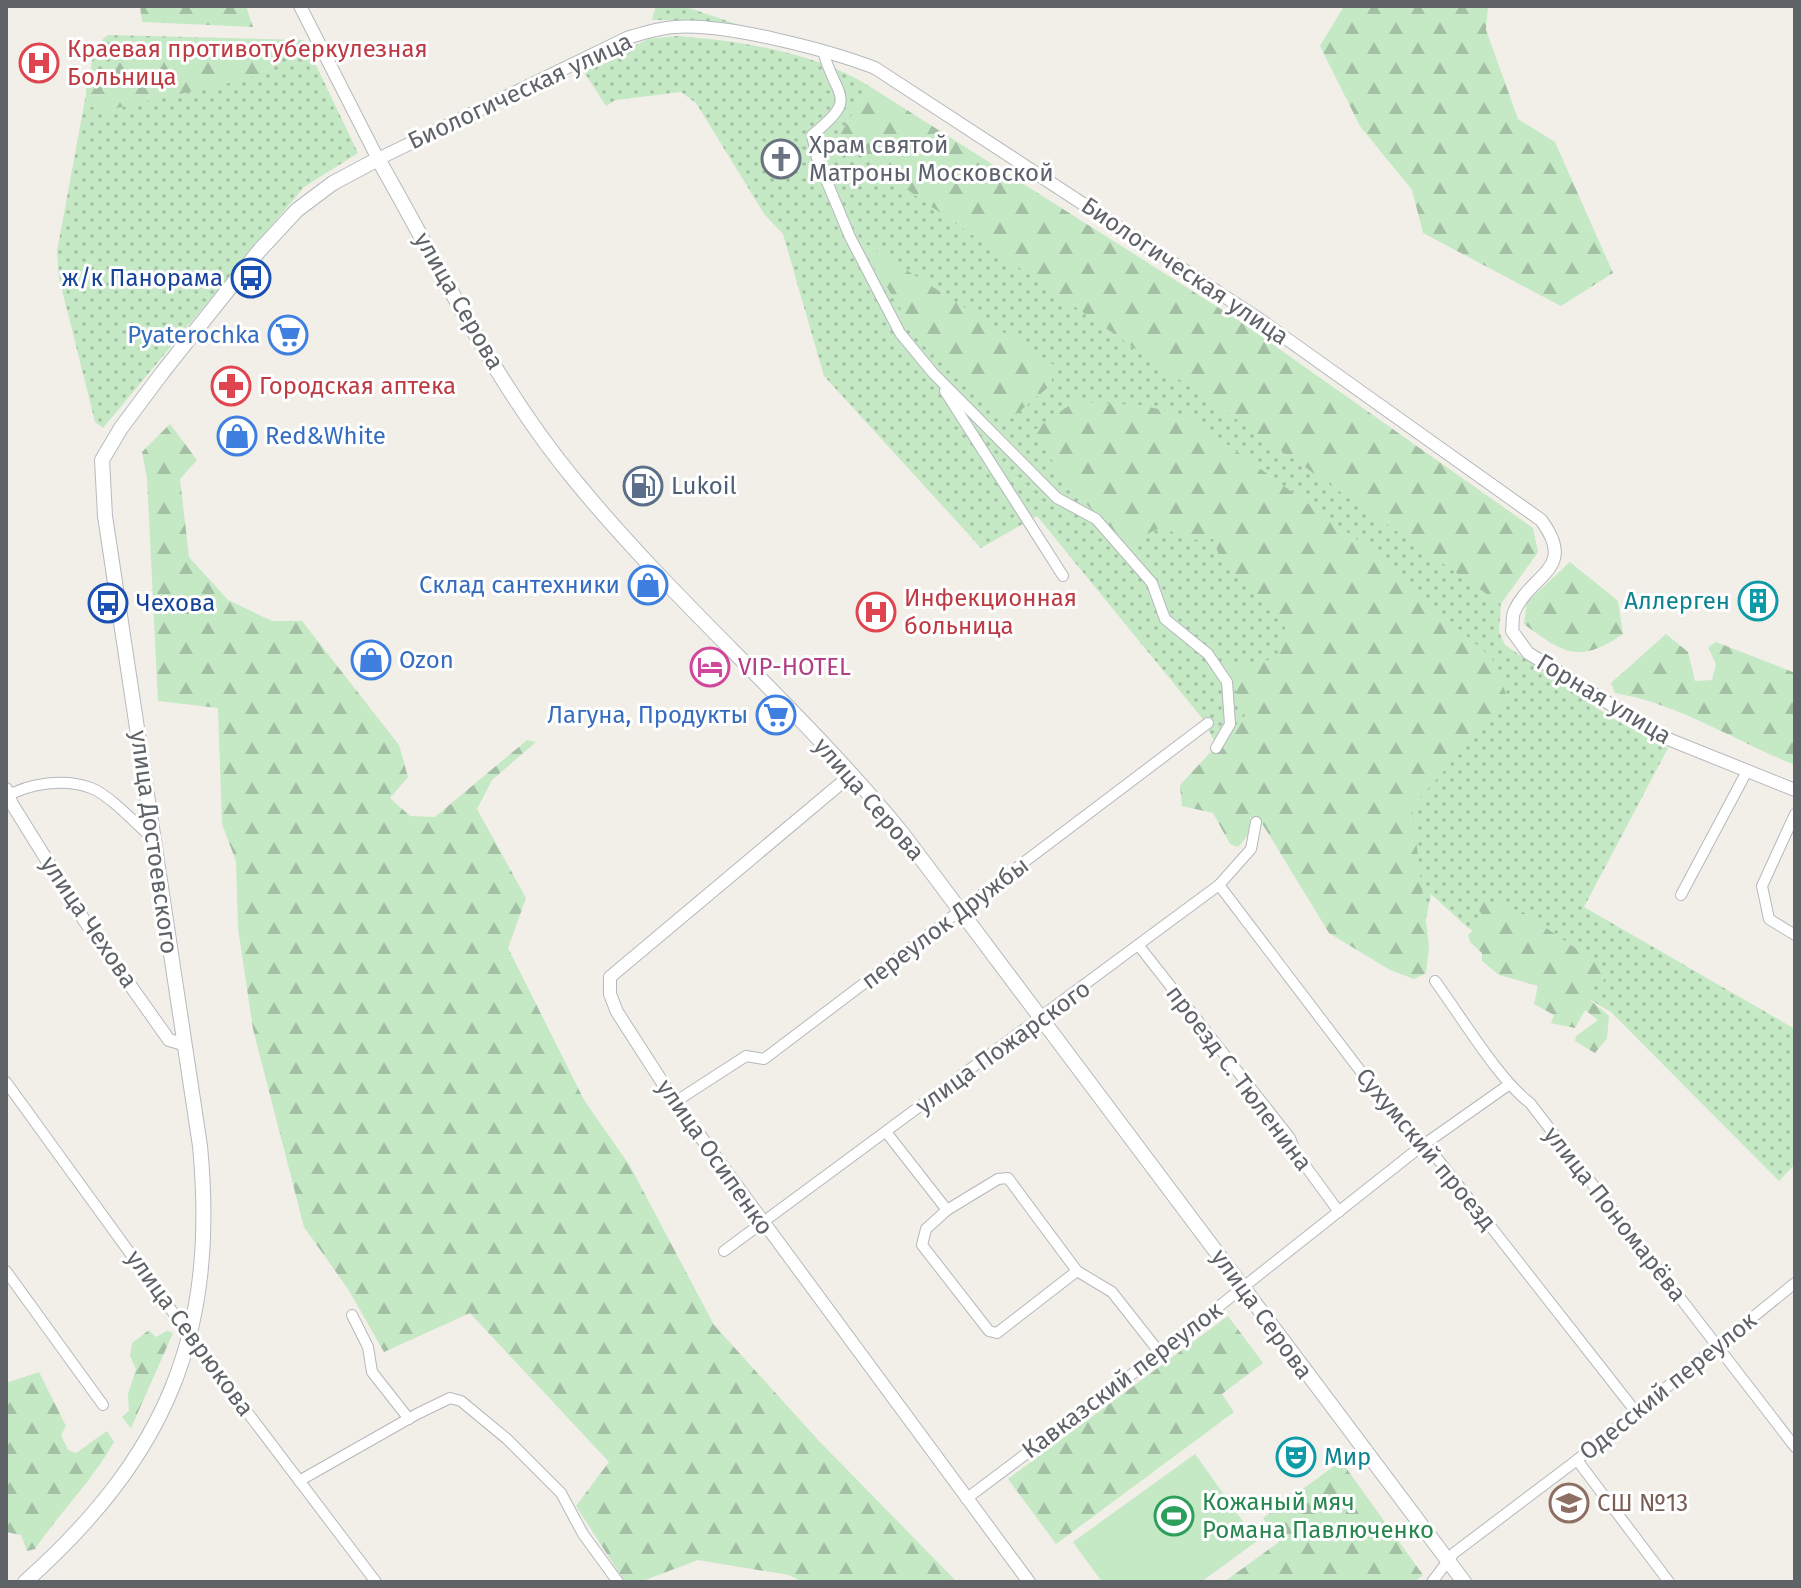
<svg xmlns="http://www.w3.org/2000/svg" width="1801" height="1588" viewBox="0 0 1801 1588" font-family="'Fira Sans',sans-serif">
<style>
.grass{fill:url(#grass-dots)}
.forest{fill:url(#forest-firs)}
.pitch{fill:#c5e8c5}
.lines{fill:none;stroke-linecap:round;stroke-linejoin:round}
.minor-casing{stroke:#b5b8bc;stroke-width:12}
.tertiary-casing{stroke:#b5b8bc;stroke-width:14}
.secondary-casing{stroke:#b6babf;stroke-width:16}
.minor{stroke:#fff;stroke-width:10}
.tertiary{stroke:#fff;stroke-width:12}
.secondary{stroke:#fff;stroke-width:14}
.labels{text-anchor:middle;stroke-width:6;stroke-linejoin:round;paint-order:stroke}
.health-label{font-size:24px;fill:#be3a42;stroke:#fff;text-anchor:start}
.street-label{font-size:24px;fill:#5f6368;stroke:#fff}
.worship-label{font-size:24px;fill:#5b616d;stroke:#fff;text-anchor:start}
.transit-label{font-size:24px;fill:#164399;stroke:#fff;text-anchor:end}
.shop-label{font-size:24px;fill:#366cbe;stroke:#fff;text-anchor:end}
.service-label{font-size:24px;fill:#4e5e75;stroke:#fff;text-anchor:start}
.culture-label{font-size:24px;fill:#0d838f;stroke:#fff;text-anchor:end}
.hotel-label{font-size:24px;fill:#b23c85;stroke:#fff;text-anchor:start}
.leisure-label{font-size:24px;fill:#27864d;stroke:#fff;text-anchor:start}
.education-label{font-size:24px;fill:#785e54;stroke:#fff;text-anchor:start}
</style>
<defs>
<pattern id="grass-dots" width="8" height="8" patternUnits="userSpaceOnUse" patternTransform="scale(2)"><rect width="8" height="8" fill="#c5e8c5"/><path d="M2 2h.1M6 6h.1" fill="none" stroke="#a3c0a4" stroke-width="1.8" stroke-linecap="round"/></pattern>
<pattern id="forest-firs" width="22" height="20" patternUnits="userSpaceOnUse" patternTransform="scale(2)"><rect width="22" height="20" fill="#c5e8c5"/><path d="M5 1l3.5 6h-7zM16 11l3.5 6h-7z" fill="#a3c0a4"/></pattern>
</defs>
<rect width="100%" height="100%" fill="#f1efe8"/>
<g class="grass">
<polygon points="656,6 683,6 754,30 695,20 652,20"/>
<polygon points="108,35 304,40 358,153 304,187 103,428 95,422 59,278 57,251 95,46"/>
<path d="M677 36C741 41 814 52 869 86L841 134 1501 604 1499 632 1505 645 1612 718 1668 748 1584 907 1795 1029V1164L1779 1181 1611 1012 1467 927 1431 894 1416 969 1339 930 1248 805 1202 718 1037 516 981 548 824 376 783 234 765 215 696 103 681 92 616 100 606 106 584 72 648 39Z"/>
</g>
<g class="forest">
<polygon points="140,6 246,6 253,27 142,22"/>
<polygon points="1344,6 1488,6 1486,30 1518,119 1555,142 1613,273 1561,306 1423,233 1412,190 1360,126 1320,46"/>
<polygon points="134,40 262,40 271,52 271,67 251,78 99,112 86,102 86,76 122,62 127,46"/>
<polygon points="869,86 1238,320 1533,528 1538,552 1501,604 912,193 840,135"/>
<polygon points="855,237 1054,365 1051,385 1008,421 916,333"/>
<polygon points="1074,402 1141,405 1188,416 1355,538 1492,658 1508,699 1412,807 1429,946 1426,973 1414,979 1390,970 1329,933 1262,823 1250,817 1252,830 1238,847 1230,844 1213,813 1182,806 1180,785 1247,713 1222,663 1256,667 1281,652 1285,627 1220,558 1213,539 1185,540 1163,526 1126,545 1068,485 1033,431"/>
<polygon points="170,424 197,460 180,479 189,557 228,600 272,621 302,621 399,745 408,777 390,798 410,816 435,817 527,740 536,742 492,780 477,809 526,898 508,948 584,1100 630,1166 714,1325 819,1441 957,1582 803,1582 789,1575 698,1560 640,1582 625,1582 576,1506 609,1462 470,1313 384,1352 348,1289 304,1227 253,1029 238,928 236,861 222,824 218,708 158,701 147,478 142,452"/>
<path d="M1570 562 1618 601 1623 634C1579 664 1564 654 1524 624L1527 602Z"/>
<path d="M1666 634 1688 652 1695 681 1712 680 1716 664 1708 647 1716 642 1795 673V765C1735 741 1680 704 1615 693L1611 683Z"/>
<polygon points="1485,900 1523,912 1610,972 1599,986 1594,986 1590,1000 1609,1016 1607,1038 1595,1053 1575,1041 1576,1036 1598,1020 1585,1010 1575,1028 1551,1023 1554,1015 1534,1004 1538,986 1499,975 1482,961 1482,953 1470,942 1468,935 1485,918 1478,909"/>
<polygon points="1228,1316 1263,1363 1222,1394 1234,1412 1056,1544 1008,1479"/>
<polygon points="149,1330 156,1337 167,1331 173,1333 131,1428 122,1417 129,1411 128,1394 136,1369 130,1356 132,1343"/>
<path d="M39 1372 66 1426 61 1435 68 1450 76 1453 107 1431 114 1442C92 1481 60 1512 35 1549L27 1551 21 1535 6 1532V1383Z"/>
<polygon points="1341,1461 1423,1575 1414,1582 1224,1582 1279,1542 1263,1518"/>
</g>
<polygon class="pitch" points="1195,1454 1257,1541 1201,1582 1102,1582 1073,1542"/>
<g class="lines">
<g class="minor-casing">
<g id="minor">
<path d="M823 51C836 99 860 97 812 135L817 158 850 237 900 333 933 373 1057 498 1096 519 1152 583 1165 619 1208 654 1227 682 1230 724 1216 748"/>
<polyline points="945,391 1063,576"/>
<path d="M6 797C29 783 65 778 91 788 110 795 138 826 154 840"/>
<polyline points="1795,814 1762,886 1769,919 1795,935"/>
<polyline points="1219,885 1419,1148 1433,1153 1636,1412"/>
<polyline points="1681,895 1747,771"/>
<polyline points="1139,946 1290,1138 1296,1153 1339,1212"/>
<path d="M1435 981C1461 1016 1498 1079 1530 1103L1795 1447"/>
<polyline points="6,1082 201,1351 376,1582"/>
<polyline points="675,1102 746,1056 764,1059 1208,723"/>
<polyline points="886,1132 947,1210 998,1179 1008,1178 1077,1271 1112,1292 1160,1353"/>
<polyline points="947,1210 926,1229 922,1245 989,1331 997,1333 1077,1271"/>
<polyline points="724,1251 1219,885 1251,849 1256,822"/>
<polyline points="6,1271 103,1405"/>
<polyline points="352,1315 368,1347 372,1372 409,1419"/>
<polyline points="1577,1460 1669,1582"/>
<polyline points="299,1481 417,1414 450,1398 461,1401 507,1439 561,1493 583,1534 618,1582"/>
<polyline points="966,1499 1160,1353 1419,1148 1507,1086"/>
<polyline points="1432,1582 1454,1553 1577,1460 1795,1283"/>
</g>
</g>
<g class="tertiary-casing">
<g id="tertiary">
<path d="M300 6 378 159 627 38C643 33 658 28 675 27 725 23 828 50 875 68L1256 317 1541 520C1578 570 1531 573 1514 612 1512 617 1513 626 1512 631L1528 653 1663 737 1795 790"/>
<polyline points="852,774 610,977 610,994 617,1012 675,1102 1029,1582"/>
<polyline points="6,789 12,804 84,920 169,1040 183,1044"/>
</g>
</g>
<g class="secondary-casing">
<path id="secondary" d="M25 1582C166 1456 218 1335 200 1146L105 516 102 460 121 428 162 373 259 251 297 210 333 183 378 159C441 269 495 385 577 483 678 606 801 709 902 833L1464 1582"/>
</g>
<use href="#minor" class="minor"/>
<use href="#tertiary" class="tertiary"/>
<use href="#secondary" class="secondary"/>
</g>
<defs>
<g id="hospital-ring" transform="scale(2)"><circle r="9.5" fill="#fff" stroke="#e0444e" stroke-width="1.5"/><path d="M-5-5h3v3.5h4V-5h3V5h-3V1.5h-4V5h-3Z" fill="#e0444e"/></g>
<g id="church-ring" transform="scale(2)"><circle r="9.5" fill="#fff" stroke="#6b7280" stroke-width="1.5"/><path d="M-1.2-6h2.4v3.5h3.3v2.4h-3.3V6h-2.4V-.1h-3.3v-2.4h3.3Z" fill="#6b7280"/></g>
<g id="bus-ring" transform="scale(2)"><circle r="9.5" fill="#fff" stroke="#1a4fb4" stroke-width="1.5"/><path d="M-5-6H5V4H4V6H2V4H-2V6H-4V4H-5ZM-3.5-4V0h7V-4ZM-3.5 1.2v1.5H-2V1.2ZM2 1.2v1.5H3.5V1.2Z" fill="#1a4fb4"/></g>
<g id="supermarket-ring" transform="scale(2)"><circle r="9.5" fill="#fff" stroke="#3f7fe0" stroke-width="1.5"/><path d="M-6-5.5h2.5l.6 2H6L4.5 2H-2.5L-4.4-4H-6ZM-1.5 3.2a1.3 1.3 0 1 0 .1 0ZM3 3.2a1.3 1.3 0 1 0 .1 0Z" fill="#3f7fe0"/></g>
<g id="pharmacy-ring" transform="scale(2)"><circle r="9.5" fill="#fff" stroke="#e0444e" stroke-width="1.5"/><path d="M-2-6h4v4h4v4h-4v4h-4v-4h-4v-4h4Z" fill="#e0444e"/></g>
<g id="shop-ring" transform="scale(2)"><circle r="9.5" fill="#fff" stroke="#3f7fe0" stroke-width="1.5"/><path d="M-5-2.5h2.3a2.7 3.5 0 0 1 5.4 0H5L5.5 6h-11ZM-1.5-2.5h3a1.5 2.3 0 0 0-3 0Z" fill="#3f7fe0"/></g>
<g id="fuel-ring" transform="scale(2)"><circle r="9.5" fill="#fff" stroke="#5c6f8a" stroke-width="1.5"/><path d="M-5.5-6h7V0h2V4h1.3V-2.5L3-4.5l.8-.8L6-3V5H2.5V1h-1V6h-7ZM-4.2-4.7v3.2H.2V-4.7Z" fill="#5c6f8a"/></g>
<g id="building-ring" transform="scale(2)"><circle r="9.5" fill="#fff" stroke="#0f9aa8" stroke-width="1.5"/><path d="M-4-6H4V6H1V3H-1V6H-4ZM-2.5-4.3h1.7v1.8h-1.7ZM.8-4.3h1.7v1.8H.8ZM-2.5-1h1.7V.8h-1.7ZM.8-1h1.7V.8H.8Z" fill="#0f9aa8"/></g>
<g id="hotel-ring" transform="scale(2)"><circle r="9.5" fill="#fff" stroke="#d1479c" stroke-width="1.5"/><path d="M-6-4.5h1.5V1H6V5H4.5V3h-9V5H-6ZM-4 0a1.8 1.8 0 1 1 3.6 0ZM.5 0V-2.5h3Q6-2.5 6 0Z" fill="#d1479c"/></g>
<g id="theatre-ring" transform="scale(2)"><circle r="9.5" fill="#fff" stroke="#0f9aa8" stroke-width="1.5"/><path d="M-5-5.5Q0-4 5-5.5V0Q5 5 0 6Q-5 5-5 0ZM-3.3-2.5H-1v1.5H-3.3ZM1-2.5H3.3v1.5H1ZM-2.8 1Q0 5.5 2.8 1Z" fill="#0f9aa8"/></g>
<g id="school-ring" transform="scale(2)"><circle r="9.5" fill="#fff" stroke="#8d6e63" stroke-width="1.5"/><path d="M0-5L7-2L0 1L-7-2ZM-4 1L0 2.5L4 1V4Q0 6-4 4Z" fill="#8d6e63"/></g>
<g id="stadium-ring" transform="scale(2)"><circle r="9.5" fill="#fff" stroke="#2e9e5b" stroke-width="1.5"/><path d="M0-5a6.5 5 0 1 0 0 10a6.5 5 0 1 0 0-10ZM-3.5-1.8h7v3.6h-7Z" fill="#2e9e5b"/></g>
</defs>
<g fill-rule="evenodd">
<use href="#hospital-ring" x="39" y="63"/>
<use href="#church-ring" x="781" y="159"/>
<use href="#bus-ring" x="251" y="278"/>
<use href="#supermarket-ring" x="288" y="335"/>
<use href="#pharmacy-ring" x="231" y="386"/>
<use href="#shop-ring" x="237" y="436"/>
<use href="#fuel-ring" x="643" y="486"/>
<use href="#shop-ring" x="648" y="585"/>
<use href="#building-ring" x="1758" y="601"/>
<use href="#bus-ring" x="108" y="603"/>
<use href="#hospital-ring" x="876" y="612"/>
<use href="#shop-ring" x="371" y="660"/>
<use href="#hotel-ring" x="710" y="667"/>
<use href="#supermarket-ring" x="776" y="715"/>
<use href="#theatre-ring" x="1296" y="1457"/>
<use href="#school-ring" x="1569" y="1503"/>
<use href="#stadium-ring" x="1174" y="1516"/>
</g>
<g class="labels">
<g class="health-label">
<text x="67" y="57">Краевая противотуберкулезная<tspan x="67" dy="28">Больница</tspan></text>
<text x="259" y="394">Городская аптека</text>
<text x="904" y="606">Инфекционная<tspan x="904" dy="28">больница</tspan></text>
</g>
<g class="street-label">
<text transform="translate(520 91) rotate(-25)" y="8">Биологическая улица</text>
<text transform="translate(1185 271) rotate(34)" y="8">Биологическая улица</text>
<text transform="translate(459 301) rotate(60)" y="8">улица Серова</text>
<text transform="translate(1604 699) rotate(31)" y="8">Горная улица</text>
<text transform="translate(869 799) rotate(49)" y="8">улица Серова</text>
<text transform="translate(154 842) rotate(82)" y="8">улица Достоевского</text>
<text transform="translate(89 922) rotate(56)" y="8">улица Чехова</text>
<text transform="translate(945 923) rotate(-37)" y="8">переулок Дружбы</text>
<text transform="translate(1003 1047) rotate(-36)" y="8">улица Пожарского</text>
<text transform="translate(1239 1078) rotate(53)" y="8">проезд С. Тюленина</text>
<text transform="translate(1426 1149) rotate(50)" y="8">Сухумский проезд</text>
<text transform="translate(715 1157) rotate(55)" y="8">улица Осипенко</text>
<text transform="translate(1615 1214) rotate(52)" y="8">улица Пономарёва</text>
<text transform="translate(1262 1314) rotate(54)" y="8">улица Серова</text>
<text transform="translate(190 1333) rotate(54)" y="8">улица Севрюкова</text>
<text transform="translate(1122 1380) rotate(-37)" y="8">Кавказский переулок</text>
<text transform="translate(1668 1386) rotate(-39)" y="8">Одесский переулок</text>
</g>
<g class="worship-label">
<text x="809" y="153">Храм святой<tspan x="809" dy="28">Матроны Московской</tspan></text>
</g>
<g class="transit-label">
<text x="223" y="286">ж/к Панорама</text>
<text x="136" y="611" text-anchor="start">Чехова</text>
</g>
<g class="shop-label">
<text x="260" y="343">Pyaterochka</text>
<text x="265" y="444" text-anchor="start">Red&amp;White</text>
<text x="620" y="593">Склад сантехники</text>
<text x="399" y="668" text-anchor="start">Ozon</text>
<text x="748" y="723">Лагуна, Продукты</text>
</g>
<g class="service-label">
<text x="671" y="494">Lukoil</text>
</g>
<g class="culture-label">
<text x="1730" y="609">Аллерген</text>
<text x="1324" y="1465" text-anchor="start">Мир</text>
</g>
<g class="hotel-label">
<text x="738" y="675">VIP-HOTEL</text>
</g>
<g class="leisure-label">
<text x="1202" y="1510">Кожаный мяч<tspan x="1202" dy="28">Романа Павлюченко</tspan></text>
</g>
<g class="education-label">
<text x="1597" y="1511">СШ №13</text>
</g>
</g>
<rect width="1801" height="1588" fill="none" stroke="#5f6368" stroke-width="16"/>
</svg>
